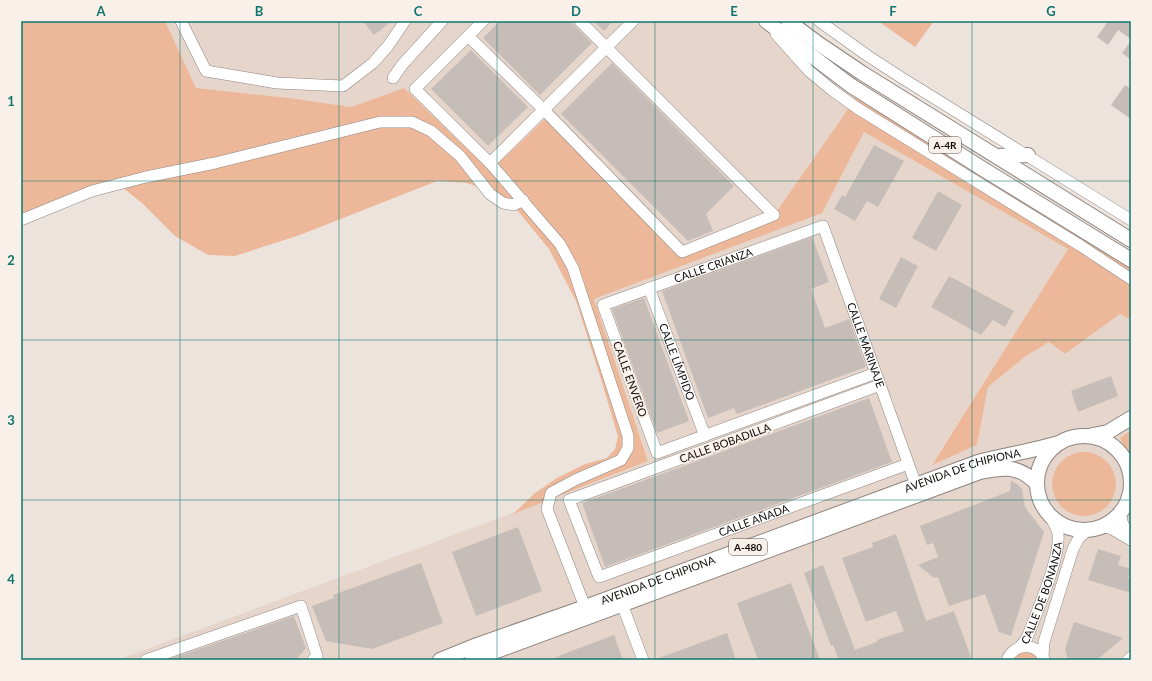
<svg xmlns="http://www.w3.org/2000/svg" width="1152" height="681" viewBox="0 0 1152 681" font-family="Lato,sans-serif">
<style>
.built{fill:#e6d5cb}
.green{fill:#edb89a}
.building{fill:#c7bdb8}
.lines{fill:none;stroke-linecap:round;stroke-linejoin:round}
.minor-casing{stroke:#8e8580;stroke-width:12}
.major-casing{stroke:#8e8580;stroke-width:16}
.minor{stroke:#fff;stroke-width:11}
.major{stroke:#fff;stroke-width:14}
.grid{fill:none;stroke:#0f766e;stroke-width:1;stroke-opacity:0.55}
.labels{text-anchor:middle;stroke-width:4;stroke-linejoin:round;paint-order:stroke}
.shield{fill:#faf0ea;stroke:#55504c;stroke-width:1}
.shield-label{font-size:10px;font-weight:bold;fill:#0e0b09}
.street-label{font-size:11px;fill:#0e0b09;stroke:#faf0ea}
.neatline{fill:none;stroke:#0f766e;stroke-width:1.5}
.grid-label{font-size:13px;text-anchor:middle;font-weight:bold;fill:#0f766e}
</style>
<rect width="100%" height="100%" fill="#ede3dd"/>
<g class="built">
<polygon points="165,21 752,21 855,96 844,115 774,215 682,252 549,115 490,171 404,88 351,107 290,98 196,88"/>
<polygon points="864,132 1069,249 932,464 977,445 988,387 1026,356 1049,342 1065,354 1120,314 1131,320 1131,430 1120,438 1131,460 1131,660 117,660 564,494 648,461 594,299 822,213"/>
</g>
<g class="green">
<polygon points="21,21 165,21 196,88 290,98 351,107 404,88 490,171 549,115 682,252 774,215 844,115 855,96 872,108 1131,266 1131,320 1120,314 1065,354 1049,342 1026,356 988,387 977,445 932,465 1068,249 864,132 822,213 594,299 648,461 513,514 535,493 557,478 585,464 607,458 615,449 618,437 603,386 576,301 549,249 517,210 486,190 467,183 437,181 300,235 235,256 208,255 175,236 143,204 116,182 21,216"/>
<polygon points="878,21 934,21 915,47"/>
<polygon points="1131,430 1131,460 1120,438"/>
<circle cx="1084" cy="484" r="32"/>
<polygon points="1030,651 1040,660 1012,660 1016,654"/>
</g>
<g class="building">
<polygon points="363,21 392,21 374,35"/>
<polygon points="500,21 570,21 592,43 540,95 483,38"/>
<polygon points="594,21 613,21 604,31"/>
<polygon points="1108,21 1131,21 1131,39 1118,30 1108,45 1097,37"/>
<polygon points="1131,41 1131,60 1122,53"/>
<polygon points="471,50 528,107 488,146 431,89"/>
<polygon points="612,63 734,186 706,214 713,231 688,241 561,114"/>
<polygon points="1125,85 1131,89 1131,119 1111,105"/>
<polygon points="874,145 904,161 878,207 867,201 855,221 834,209 842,195 845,197"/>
<polygon points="938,191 962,205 936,251 912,238"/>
<polygon points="812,237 829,282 811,289 825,328 849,319 866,367 737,414 734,408 708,418 662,291"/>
<polygon points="901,257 918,266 896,308 879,299"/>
<polygon points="949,276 1014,311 1005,327 993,320 981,335 931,307"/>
<polygon points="644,298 689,421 657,433 612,309"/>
<polygon points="1111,376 1118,396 1078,412 1071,391"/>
<polygon points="869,398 892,462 605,567 582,503"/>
<polygon points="1011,480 1018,485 1022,489 1025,507 1044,532 1011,636 999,632 985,594 949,606 938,577 934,578 918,565 938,557 933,543 927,545 920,526 1010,491"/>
<polygon points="518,527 542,591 476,616 452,552"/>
<polygon points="896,534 926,621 954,611 972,660 839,660 833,645 831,646 804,573 823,565 855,650 877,642 877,640 904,631 896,611 866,622 842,558 873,547 872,543"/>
<polygon points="1098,549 1121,556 1118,565 1131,569 1128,578 1131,579 1131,593 1088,580"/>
<polygon points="421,563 443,623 372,649 326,641 312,606 334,598 333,595"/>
<polygon points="791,583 820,660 758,660 737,603"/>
<polygon points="294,616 306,648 296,660 167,660"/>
<polygon points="1074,622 1123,638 1097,660 1068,660 1065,649"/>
<polygon points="727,633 736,660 656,660 656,659"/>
<polygon points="614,635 623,660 550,660 566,653"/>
</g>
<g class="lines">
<g class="minor-casing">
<g id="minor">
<polyline points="181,21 206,71 277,83 343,86 373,63 388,46 405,21"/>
<polyline points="483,21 415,89 490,163 560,244 573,268 628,436 628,448 621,460 575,480 551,493 547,509 585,607"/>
<polyline points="819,21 868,56 902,78 1131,220"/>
<polyline points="776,34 809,71 832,90 857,108 1081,246 1131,279"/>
<polyline points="468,36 543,109 682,252 774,215 580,21"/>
<polyline points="393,78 402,65 442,21"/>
<polyline points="490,163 633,21"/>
<polyline points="21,220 92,191 146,177 215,163 380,122 412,122 431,131 460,156 490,194 503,203 514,205 523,200"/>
<path id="s1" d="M649 288 705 436"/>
<path id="s2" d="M876 373 657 453 603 305 823 226 916 485"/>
<path id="s3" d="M880 385 569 500 599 577 908 464"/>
<polyline points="1120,512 1122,522 1131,540"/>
<polyline points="1102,526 1112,529 1131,540"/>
<polyline points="622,604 643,660"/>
<path id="s4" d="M1020 647 1027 638C1036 614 1061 557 1058 534 1057 527 1052 521 1049 514"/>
<polyline points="1043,656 1044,642 1073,549 1079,538 1088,530"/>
<polyline points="146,660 301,606 317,656 313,660"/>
<path d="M1007 660C1014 643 1037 642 1044 659"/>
<polyline points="1128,660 1131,657"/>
</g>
</g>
<g class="major-casing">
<g id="major">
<polyline points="766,21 850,85 983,169 1131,260"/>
<polyline points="788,21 819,44 862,73 1131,240"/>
<polyline points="997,156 1028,155"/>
<polyline points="1088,436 1108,432 1131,418"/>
<circle cx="1084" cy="483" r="47"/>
<path id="s5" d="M440 660 477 645 585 607 978 462C1005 455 1032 451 1059 443"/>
<path d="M472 660 980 472C1004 467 1019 465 1037 484"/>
</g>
</g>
<use href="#minor" class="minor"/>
<use href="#major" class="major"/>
</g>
<path class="grid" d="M180 21V660M339 21V660M497 21V660M655 21V660M813 21V660M972 21V660M21 181H1131M21 340H1131M21 500H1131"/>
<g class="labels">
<g class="shield">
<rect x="929" y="137" width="32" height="16" rx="3"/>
<rect x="729" y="539" width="38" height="16" rx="3"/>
</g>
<g class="shield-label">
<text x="945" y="149">A-4R</text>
<text x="748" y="551">A-480</text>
</g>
<g class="street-label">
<text dy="4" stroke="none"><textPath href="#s2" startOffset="508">CALLE CRIANZA</textPath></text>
<text dy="4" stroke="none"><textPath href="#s2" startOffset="751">CALLE MARINAJE</textPath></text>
<text dy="4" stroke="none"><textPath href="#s1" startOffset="79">CALLE LÍMPIDO</textPath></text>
<text transform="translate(630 379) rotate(70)" y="4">CALLE ENVERO</text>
<text transform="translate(725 443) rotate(-20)" y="4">CALLE BOBADILLA</text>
<text dy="4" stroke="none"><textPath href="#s5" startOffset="556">AVENIDA DE CHIPIONA</textPath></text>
<text dy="4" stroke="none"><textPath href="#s3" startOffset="579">CALLE AÑADA</textPath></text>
<text dy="4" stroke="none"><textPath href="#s5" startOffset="232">AVENIDA DE CHIPIONA</textPath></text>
<text dy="4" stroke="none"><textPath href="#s4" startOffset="59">CALLE DE BONANZA</textPath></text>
</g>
</g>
<rect width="1152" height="681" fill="none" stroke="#faf0ea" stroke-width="44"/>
<rect x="22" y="22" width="1108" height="637" class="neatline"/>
<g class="grid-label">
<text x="101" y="16">A</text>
<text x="259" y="16">B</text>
<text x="418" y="16">C</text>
<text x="576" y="16">D</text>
<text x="734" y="16">E</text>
<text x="893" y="16">F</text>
<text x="1051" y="16">G</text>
<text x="11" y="106">1</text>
<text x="11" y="265">2</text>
<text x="11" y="425">3</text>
<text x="11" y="584">4</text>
</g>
</svg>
